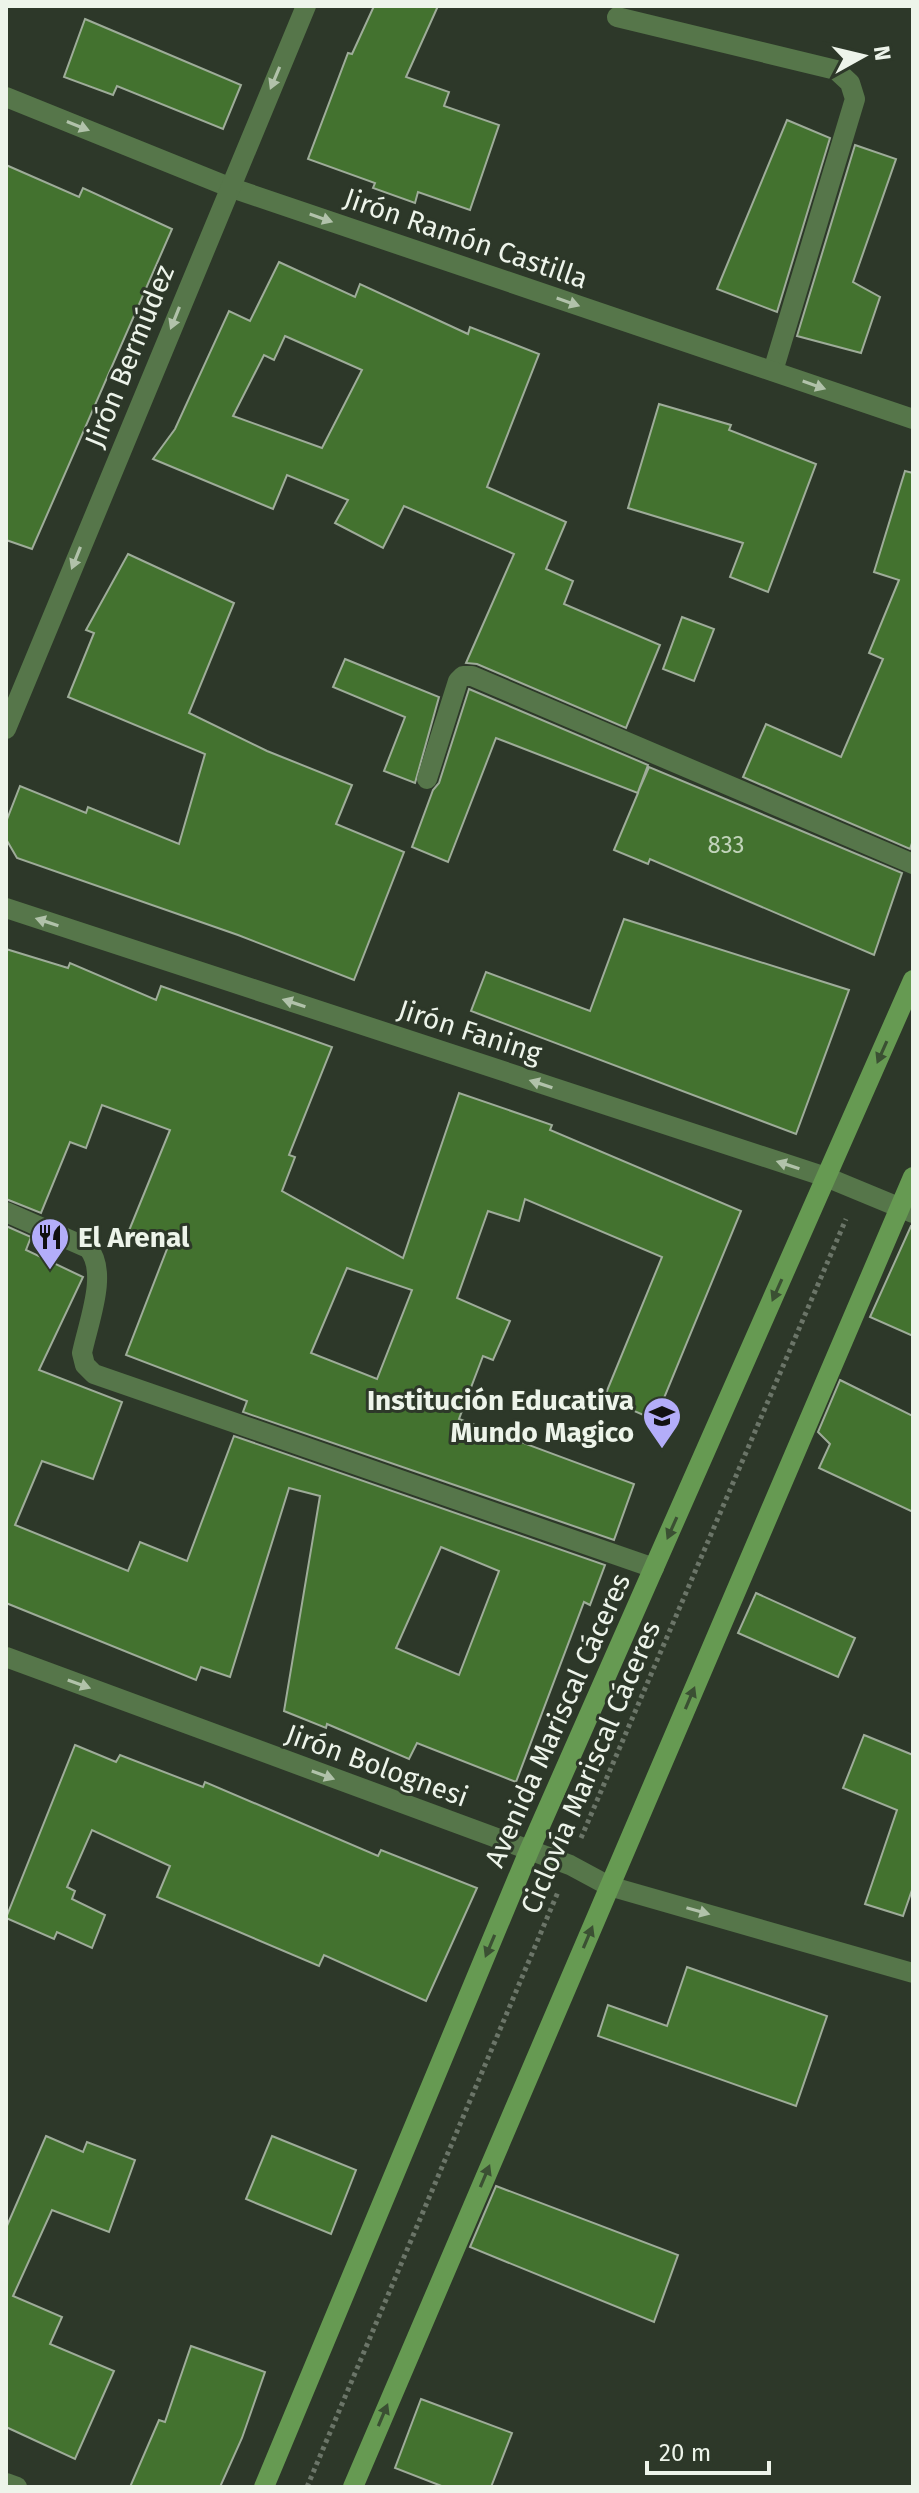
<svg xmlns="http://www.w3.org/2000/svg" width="919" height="2493" viewBox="0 0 919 2493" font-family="'Fira Sans',sans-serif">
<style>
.building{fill:#43722f;stroke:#9eac99;stroke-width:2;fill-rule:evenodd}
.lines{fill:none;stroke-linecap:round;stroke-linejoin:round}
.path{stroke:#6b7568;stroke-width:5;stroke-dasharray:4 4;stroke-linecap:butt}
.street{stroke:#56764a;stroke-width:20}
.secondary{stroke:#669a52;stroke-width:20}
.oneway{fill:#b1c2aa}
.oneway2{fill:#3b5033}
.labels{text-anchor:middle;stroke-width:6;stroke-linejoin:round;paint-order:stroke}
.number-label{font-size:24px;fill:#c2d4bb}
.street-label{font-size:28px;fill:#edf4ea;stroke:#2d3829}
.poi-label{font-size:28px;font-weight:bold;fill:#edf4ea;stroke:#2d3829;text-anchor:start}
</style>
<rect width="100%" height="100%" fill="#2d3829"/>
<g class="building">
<polygon points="374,6 438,6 406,77 449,92 444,106 499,125 470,210 418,192 415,203 373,188 375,183 308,159 348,53 352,54"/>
<polygon points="85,19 241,85 223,129 117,86 113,95 64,77"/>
<polygon points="787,120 830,138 777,312 717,289"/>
<polygon points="855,145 896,159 853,282 880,297 861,353 797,336"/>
<polygon points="6,165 79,197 83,188 172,229 32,549 6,540"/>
<path d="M279 262 355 297 360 284 468 334 470 327 539 354 487 487 566 522 546 569 573 581 564 604 660 645 626 728 477 664 466 663 514 554 404 506 383 548 335 523 348 500 287 475 273 509 153 459 175 429 229 311 250 321ZM285 336 362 370 322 448 233 416 264 355 274 360Z"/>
<polygon points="659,404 731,425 729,430 816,464 768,592 730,577 743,543 628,508"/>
<polygon points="905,471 913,473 913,840 910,849 743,777 766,724 841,757 883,659 869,653 899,580 874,572"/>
<polygon points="128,554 234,603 189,713 267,751 352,785 336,824 404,852 354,980 238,935 17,858 6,839 6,822 20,786 86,813 88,807 179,844 205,754 68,697 94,633 86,630"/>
<polygon points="682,617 714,629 694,681 663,669"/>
<polygon points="345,659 439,697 415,783 384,771 405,717 333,687"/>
<polygon points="469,689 648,765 638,792 649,767 902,873 874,955 650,859 648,864 614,850 638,793 496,738 448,862 412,847 433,790 439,783"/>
<polygon points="624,919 849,990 796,1134 471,1011 486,972 590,1011"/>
<path d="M6 949 68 968 70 963 156 1000 161 986 332 1047 289 1155 295 1157 282 1191 403 1258 459 1093 552 1125 550 1130 741 1211 655 1420 604 1398 662 1257 525 1199 519 1221 488 1211 457 1298 510 1321 493 1360 483 1356 459 1419 634 1484 614 1540 243 1412 247 1401 126 1355 167 1249 128 1233 170 1130 102 1105 86 1148 70 1142 41 1213 6 1199ZM347 1268 412 1290 377 1379 311 1353Z"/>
<path d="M6 1226 31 1237 26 1250 83 1277 39 1370 122 1402 93 1479 42 1461 15 1525 128 1571 140 1542 187 1561 234 1436 605 1565 590 1605 584 1602 516 1782 417 1743 409 1759 327 1724 326 1728 284 1711 320 1496 289 1488 230 1677 201 1667 196 1680 6 1603ZM441 1547 499 1571 459 1675 396 1648Z"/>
<polygon points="911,1226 913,1226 913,1336 870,1317"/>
<polygon points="840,1380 913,1416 913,1512 819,1468 830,1444 818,1432"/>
<polygon points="756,1593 855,1638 838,1677 738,1633"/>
<polygon points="864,1735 913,1755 913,1887 903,1916 865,1904 897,1810 843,1788"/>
<polygon points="75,1745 116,1762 120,1755 203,1787 205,1782 378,1856 381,1850 477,1888 426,2001 324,1955 319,1966 157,1897 170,1866 92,1830 67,1887 75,1891 72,1899 105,1915 92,1948 57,1932 54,1939 6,1918"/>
<polygon points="687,1967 827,2016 796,2106 598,2036 608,2005 667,2026"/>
<polygon points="46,2136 83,2152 87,2142 135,2160 109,2232 52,2210 13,2296 62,2317 50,2344 114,2371 75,2459 6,2427 6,2228"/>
<polygon points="272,2136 356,2170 331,2234 246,2199"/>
<polygon points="496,2186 678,2255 654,2322 470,2247"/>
<polygon points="191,2346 265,2372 242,2438 220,2487 130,2487 159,2420 165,2422"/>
<polygon points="421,2399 512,2433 491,2487 444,2487 395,2468"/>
</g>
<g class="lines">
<g class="path">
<polyline points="581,1838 846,1219"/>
<polyline points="307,2487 558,1892"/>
</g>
<g class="street">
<polyline points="617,17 836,70 850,83 855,99 773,371"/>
<polyline points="6,97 229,187 913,419"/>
<polyline points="6,729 306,6"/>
<polyline points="427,779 458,681 463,676 472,676 913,864"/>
<polyline points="6,908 826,1177 913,1213"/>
<path d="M6 1212 88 1248C109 1272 88 1323 82 1353L85 1365 94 1374 654 1568"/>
<polyline points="6,1657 570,1865 609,1886 913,1973"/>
<polyline points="6,2483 17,2487"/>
</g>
<g class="secondary">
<polyline points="264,2487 529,1851 913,980"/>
<polyline points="353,2487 913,1177"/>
</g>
</g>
<defs><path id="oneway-solid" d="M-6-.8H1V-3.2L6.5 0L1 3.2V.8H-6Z" transform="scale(2)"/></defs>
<g class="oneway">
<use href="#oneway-solid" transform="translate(275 78) rotate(113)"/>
<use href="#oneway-solid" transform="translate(78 126) rotate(22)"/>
<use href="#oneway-solid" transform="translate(321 218) rotate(19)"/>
<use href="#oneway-solid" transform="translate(568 302) rotate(19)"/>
<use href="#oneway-solid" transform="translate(175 318) rotate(112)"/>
<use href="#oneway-solid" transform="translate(814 385) rotate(19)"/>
<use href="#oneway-solid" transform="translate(76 558) rotate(112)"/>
<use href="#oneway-solid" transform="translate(47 922) rotate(-162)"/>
<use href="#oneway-solid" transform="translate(294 1003) rotate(-162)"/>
<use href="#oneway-solid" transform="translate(541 1084) rotate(-162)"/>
<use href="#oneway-solid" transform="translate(788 1165) rotate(-162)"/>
<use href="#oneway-solid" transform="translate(79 1684) rotate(20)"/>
<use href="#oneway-solid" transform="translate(323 1775) rotate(20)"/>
<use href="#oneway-solid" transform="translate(698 1911) rotate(16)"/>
</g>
<g class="oneway2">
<use href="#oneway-solid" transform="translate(882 1052) rotate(114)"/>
<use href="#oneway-solid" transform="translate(777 1290) rotate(114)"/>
<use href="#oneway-solid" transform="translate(672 1528) rotate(114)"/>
<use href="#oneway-solid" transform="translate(690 1698) rotate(-67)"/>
<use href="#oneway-solid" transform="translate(588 1937) rotate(-67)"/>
<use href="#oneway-solid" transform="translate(490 1946) rotate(113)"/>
<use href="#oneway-solid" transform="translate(485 2176) rotate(-67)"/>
<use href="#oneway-solid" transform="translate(383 2415) rotate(-67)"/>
</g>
<defs>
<g id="restaurant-pin" transform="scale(2)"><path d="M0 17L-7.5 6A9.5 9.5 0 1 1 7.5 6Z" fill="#b3adf9" stroke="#2d3829"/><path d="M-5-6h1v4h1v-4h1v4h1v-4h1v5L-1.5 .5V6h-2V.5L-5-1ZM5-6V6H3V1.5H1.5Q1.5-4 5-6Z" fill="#111"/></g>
<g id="school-pin" transform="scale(2)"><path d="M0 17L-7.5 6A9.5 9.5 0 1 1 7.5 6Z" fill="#b3adf9" stroke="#2d3829"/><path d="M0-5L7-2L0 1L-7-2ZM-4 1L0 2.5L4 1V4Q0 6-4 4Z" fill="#111"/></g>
</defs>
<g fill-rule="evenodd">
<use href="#restaurant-pin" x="50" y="1237"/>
<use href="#school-pin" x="662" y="1416"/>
</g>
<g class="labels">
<g class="number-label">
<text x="726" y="853">833</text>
</g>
<g class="street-label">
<text transform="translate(466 238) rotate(19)" y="10">Jirón Ramón Castilla</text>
<text transform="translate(129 356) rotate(-68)" y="10">Jirón Bermúdez</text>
<text transform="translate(470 1031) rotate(18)" y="10">Jirón Faning</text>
<text transform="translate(557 1720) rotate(-66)" y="10">Avenida Mariscal Cáceres</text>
<text transform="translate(377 1765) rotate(20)" y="10">Jirón Bolognesi</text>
<text transform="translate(590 1767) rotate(-67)" y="10">Ciclovía Mariscal Cáceres</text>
</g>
<g class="poi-label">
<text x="78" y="1247">El Arenal</text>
<text x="634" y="1410" text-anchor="end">Institución Educativa<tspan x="634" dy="32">Mundo Magico</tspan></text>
</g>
</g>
<rect width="919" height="2493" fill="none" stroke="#edf4ea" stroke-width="16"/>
<g transform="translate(863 56) rotate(82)" stroke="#2d3829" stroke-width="6" paint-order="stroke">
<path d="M0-6L14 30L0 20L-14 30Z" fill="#edf4ea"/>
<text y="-12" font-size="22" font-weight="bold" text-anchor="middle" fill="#edf4ea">N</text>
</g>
<path d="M647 2461v12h122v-12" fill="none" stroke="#edf4ea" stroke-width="4"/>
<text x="659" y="2461" font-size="24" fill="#edf4ea" stroke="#2d3829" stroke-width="6" paint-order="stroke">20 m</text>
</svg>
